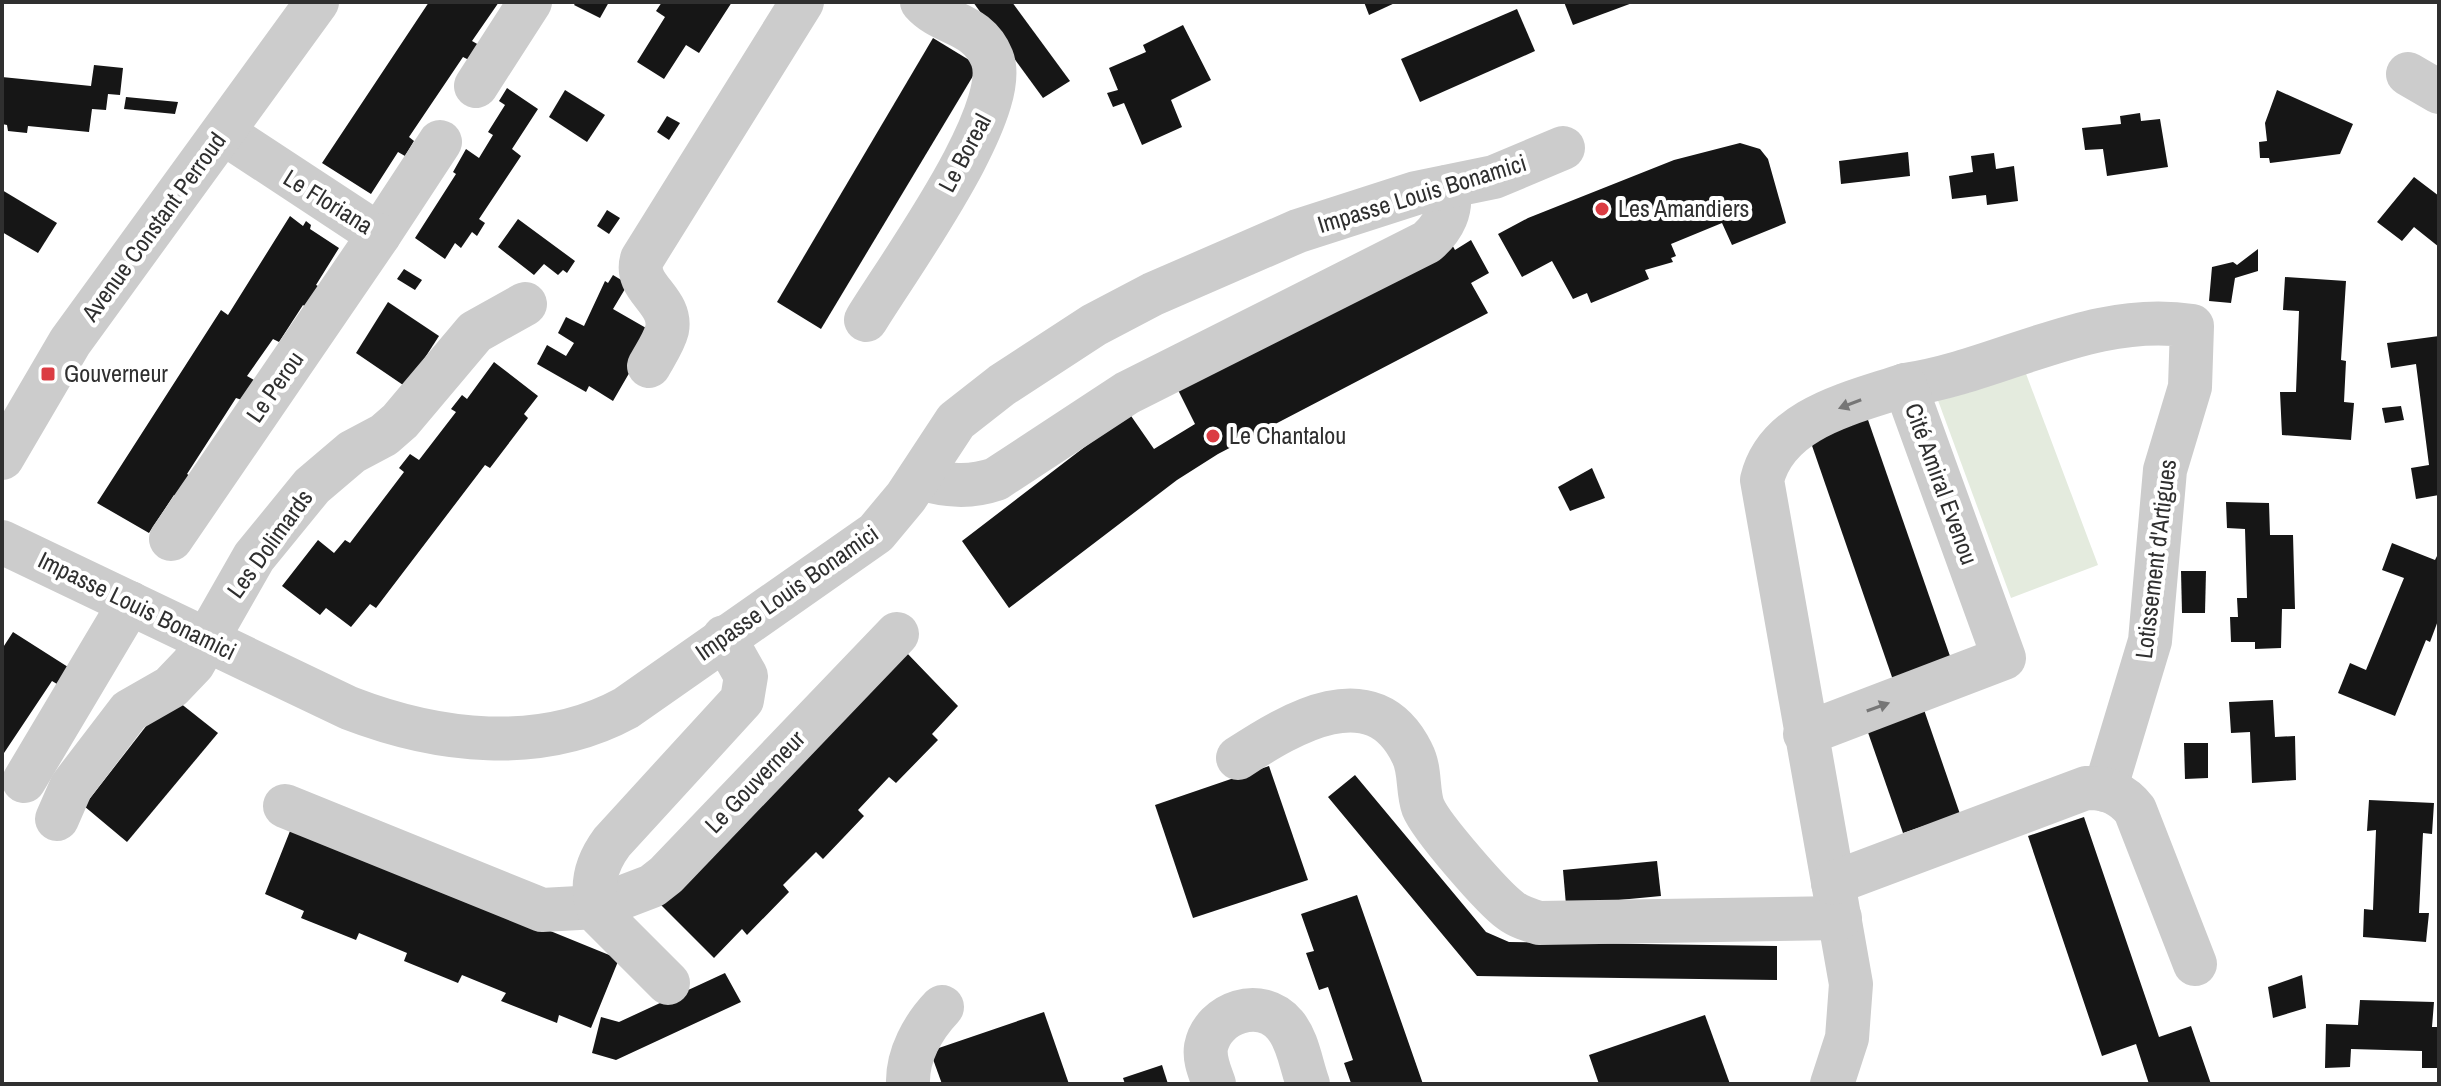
<svg xmlns="http://www.w3.org/2000/svg" width="2441" height="1086" viewBox="0 0 2441 1086" font-family="'Archivo Narrow',sans-serif">
<style>
.green{fill:#e4ebde}
.building{fill:#161616}
.lines{fill:none;stroke-linecap:round;stroke-linejoin:round}
.minor{stroke:#ccc;stroke-width:44}
.oneway{fill:#767676}
.poi-dot{fill:#db3c43;stroke:#fff;stroke-width:3}
.labels{text-anchor:middle;stroke-width:8;stroke-linejoin:round;paint-order:stroke}
.street-label{font-size:24px;fill:#2f2f2f;stroke:#fff}
.poi-label{font-size:24px;fill:#2f2f2f;stroke:#fff;text-anchor:start}
</style>
<rect width="100%" height="100%" fill="#fff"/>
<polygon class="green" points="2022,363 2098,565 2011,598 1936,395"/>
<g class="building">
<polygon points="429,2 499,2 472,41 479,45 469,60 463,57 409,137 414,141 405,156 398,152 371,194 322,163"/>
<polygon points="576,2 609,2 600,18 574,5"/>
<polygon points="662,2 732,2 699,53 686,45 664,79 637,62 665,17 656,11"/>
<polygon points="973,2 1012,2 1070,81 1043,98"/>
<polygon points="1364,2 1397,2 1369,15"/>
<polygon points="1564,2 1635,2 1573,25"/>
<polygon points="1517,9 1535,51 1420,102 1401,59"/>
<polygon points="1183,25 1211,80 1171,100 1182,127 1142,145 1124,103 1113,107 1107,93 1118,90 1109,68 1146,52 1143,45"/>
<polygon points="933,38 979,66 821,329 777,302"/>
<polygon points="94,65 123,68 120,95 108,94 106,110 92,109 89,132 28,126 27,133 8,131 7,125 2,124 2,77 91,86"/>
<polygon points="507,88 538,109 512,149 521,156 479,219 485,223 477,236 472,232 461,248 455,243 445,259 415,238 456,174 453,172 466,149 479,158 493,135 488,132 505,105 499,101"/>
<polygon points="565,90 605,115 587,142 549,117"/>
<polygon points="2277,90 2353,124 2340,154 2270,163 2269,158 2260,158 2259,142 2267,141 2265,123"/>
<polygon points="126,97 178,102 175,114 124,109"/>
<polygon points="2140,113 2141,121 2160,119 2168,167 2107,176 2103,149 2085,150 2082,128 2121,124 2120,116"/>
<polygon points="667,116 680,123 669,140 657,132"/>
<polygon points="1740,143 1760,149 1768,159 1786,223 1732,245 1722,223 1671,244 1676,256 1671,258 1673,262 1645,270 1649,279 1591,303 1587,293 1573,299 1552,261 1522,277 1498,234 1528,218 1674,160"/>
<polygon points="1908,152 1910,176 1841,184 1839,161"/>
<polygon points="1994,153 1996,169 2014,166 2018,201 1987,205 1986,195 1952,199 1949,176 1973,172 1971,156"/>
<polygon points="2414,177 2439,196 2439,247 2414,227 2402,241 2377,222"/>
<polygon points="2,190 57,223 38,253 2,232"/>
<polygon points="607,210 620,218 609,234 597,226"/>
<polygon points="290,216 303,226 306,221 311,225 310,229 339,248 316,285 322,288 309,309 303,305 279,342 273,339 247,376 254,380 242,400 236,398 187,474 192,477 180,499 174,495 149,533 97,503 221,310 228,315"/>
<polygon points="518,219 575,261 567,273 563,270 558,275 544,264 534,275 498,247"/>
<polygon points="1471,240 1489,273 1471,283 1488,313 1218,454 1177,480 1009,608 962,541 1129,413 1154,449 1195,424 1176,386 1450,241 1455,250"/>
<polygon points="2258,249 2258,271 2235,278 2231,303 2209,301 2212,267 2233,262 2237,265"/>
<polygon points="404,269 422,280 415,290 397,279"/>
<polygon points="613,275 628,284 613,309 653,332 613,401 589,386 586,392 537,364 547,345 566,356 574,343 558,333 566,317 584,326 605,281 608,283"/>
<polygon points="2285,277 2346,281 2341,360 2346,361 2344,402 2354,403 2351,440 2282,435 2280,392 2296,392 2299,311 2283,310"/>
<polygon points="388,302 439,336 406,387 356,353"/>
<polygon points="2439,336 2439,495 2416,499 2411,468 2429,465 2416,364 2391,368 2387,343"/>
<polygon points="494,362 538,396 524,414 528,418 490,468 485,465 376,608 370,604 351,627 326,608 320,615 282,586 318,540 334,553 345,540 350,543 404,472 399,468 410,454 419,460 456,412 451,409 462,395 467,399"/>
<polygon points="2401,406 2404,420 2385,423 2382,408"/>
<polygon points="1867,417 1951,659 1893,680 1809,437"/>
<polygon points="1592,468 1605,498 1570,511 1558,487"/>
<polygon points="2226,502 2269,503 2270,535 2293,535 2295,609 2282,609 2281,648 2255,649 2255,642 2231,642 2230,617 2238,617 2237,598 2247,598 2245,529 2227,528"/>
<polygon points="2392,543 2435,560 2439,552 2439,618 2430,642 2426,640 2395,716 2338,693 2350,663 2366,670 2404,578 2382,570"/>
<polygon points="2181,571 2206,571 2205,613 2182,613"/>
<polygon points="13,632 68,667 57,684 52,681 2,756 2,649"/>
<polygon points="905,651 958,706 932,734 938,740 896,783 889,777 858,810 864,816 823,859 816,852 783,885 789,892 747,935 742,929 714,958 659,903"/>
<polygon points="175,699 218,733 127,842 84,806 154,716"/>
<polygon points="2273,700 2275,737 2295,736 2296,780 2252,783 2250,732 2231,733 2229,702"/>
<polygon points="1921,701 1960,814 1903,833 1864,721"/>
<polygon points="2184,743 2208,743 2208,778 2185,779"/>
<polygon points="1269,766 1308,880 1193,918 1155,805"/>
<polygon points="1355,775 1486,932 1509,942 1777,946 1777,980 1477,976 1328,797"/>
<polygon points="2369,800 2434,803 2432,834 2423,833 2419,913 2429,913 2426,942 2363,937 2364,909 2373,910 2376,830 2367,831"/>
<polygon points="2084,817 2159,1037 2191,1026 2211,1084 2149,1084 2136,1044 2102,1056 2028,836"/>
<polygon points="292,826 619,959 591,1028 559,1015 557,1023 501,1001 506,993 462,975 458,983 404,961 407,953 359,933 356,940 301,918 304,911 265,894"/>
<polygon points="1657,861 1661,896 1566,905 1563,870"/>
<polygon points="1357,895 1423,1084 1351,1083 1344,1063 1353,1060 1328,987 1319,990 1306,953 1314,951 1301,914"/>
<polygon points="725,973 741,1002 616,1060 592,1053 601,1017 619,1022"/>
<polygon points="2302,975 2306,1008 2273,1018 2268,987"/>
<polygon points="2360,1000 2434,1002 2432,1027 2439,1027 2439,1068 2422,1068 2422,1051 2351,1049 2350,1067 2325,1068 2326,1024 2358,1025"/>
<polygon points="1044,1012 1069,1084 942,1084 930,1051"/>
<polygon points="1705,1015 1730,1084 1599,1084 1589,1055"/>
<polygon points="1162,1065 1168,1084 1125,1084 1123,1078"/>
</g>
<g class="lines">
<g class="minor">
<polyline points="2408,74 2439,92"/>
<polyline points="476,86 530,2"/>
<polyline points="224,133 379,235 440,142"/>
<path d="M866 320C896 270 1013 111 992 58 977 21 943 26 922 2"/>
<path d="M649 366C655 355 664 342 667 330 673 300 633 288 642 259L802 2"/>
<path d="M1905 385C2001 371 2092 310 2192 326L2190 387 2165 470 2150 641 2105 790"/>
<polyline points="2,458 70,342 317,2"/>
<path d="M919 478C946 486 970 488 996 479L1127 393 1427 242C1443 228 1454 209 1447 187"/>
<polyline points="171,539 379,235"/>
<path d="M2 542 349 708C437 742 540 755 626 708L876 533 906 497 956 421 1002 385 1094 325 1153 294 1298 231 1416 193 1494 177 1563 148"/>
<path d="M1805 734 2004 658 1905 385C1852 403 1777 418 1762 480L1851 984 1847 1038 1832 1084"/>
<path d="M1238 758C1290 724 1373 673 1412 753 1421 770 1417 790 1423 807 1431 827 1493 898 1511 911 1519 917 1529 920 1539 923L1840 918"/>
<polyline points="24,781 130,603"/>
<polyline points="285,806 542,910 597,907 652,886 666,875 897,634"/>
<polyline points="57,819 71,787 129,711 171,687 193,664 254,557 312,486 352,452 384,435 400,421 475,332 525,304"/>
<path d="M1833 883 2086 788C2106 787 2123 794 2135 810L2195 964"/>
<path d="M668 983 601 916C589 889 595 865 612 842L742 700 746 676 724 637"/>
<path d="M908 1084C907 1055 923 1027 942 1007"/>
<path d="M1214 1084C1210 1072 1204 1060 1206 1047 1213 1012 1261 996 1285 1025 1298 1040 1301 1065 1308 1084"/>
</g>
</g>
<defs><path id="oneway-solid" d="M-6-.8H1V-3.2L6.5 0L1 3.2V.8H-6Z" transform="scale(2)"/></defs>
<g class="oneway">
<use href="#oneway-solid" transform="translate(1850 404) rotate(159)"/>
<use href="#oneway-solid" transform="translate(1878 707) rotate(-20)"/>
</g>
<g class="poi-dot">
<circle cx="1602" cy="209" r="8"/>
<rect x="40" y="366" width="16" height="16" rx="4"/>
<circle cx="1213" cy="436" r="8"/>
</g>
<g class="labels">
<g class="street-label">
<text transform="translate(965 153) rotate(-62)" y="8">Le Boreal</text>
<text transform="translate(1422 194) rotate(-17)" y="8">Impasse Louis Bonamici</text>
<text transform="translate(328 202) rotate(32)" y="8">Le Floriana</text>
<text transform="translate(154 227) rotate(-54)" y="8">Avenue Constant Perroud</text>
<text transform="translate(275 387) rotate(-55)" y="8">Le Perou</text>
<text transform="translate(1941 484) rotate(70)" y="8">Cité Amiral Evenou</text>
<text transform="translate(270 544) rotate(-54)" y="8">Les Dolimards</text>
<text transform="translate(2156 559) rotate(-83)" y="8">Lotissement d'Artigues</text>
<text transform="translate(787 593) rotate(-35)" y="8">Impasse Louis Bonamici</text>
<text transform="translate(137 606) rotate(26)" y="8">Impasse Louis Bonamici</text>
<text transform="translate(755 782) rotate(-46)" y="8">Le Gouverneur</text>
</g>
<g class="poi-label">
<text x="1618" y="217">Les Amandiers</text>
<text x="64" y="382">Gouverneur</text>
<text x="1229" y="444">Le Chantalou</text>
</g>
</g>
<rect width="2441" height="1086" fill="none" stroke="#2f2f2f" stroke-width="8"/>
</svg>
